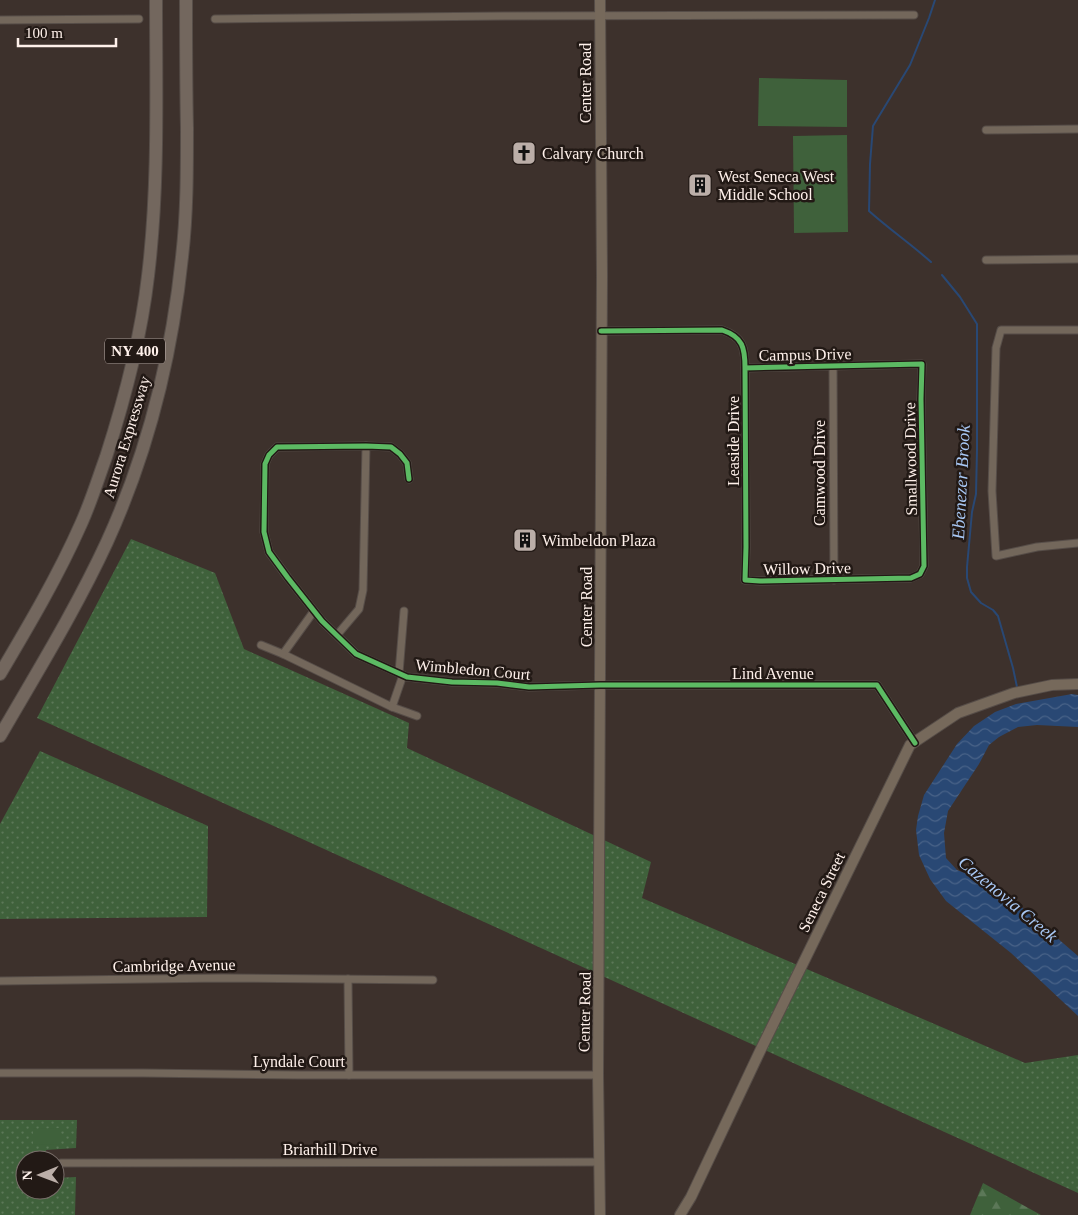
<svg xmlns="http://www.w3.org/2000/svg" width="1078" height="1215" viewBox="0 0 1078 1215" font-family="Georgia,serif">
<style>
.grass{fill:url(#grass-dots)}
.forest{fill:url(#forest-firs)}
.pitch{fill:#3f613b}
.water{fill:url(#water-waves)}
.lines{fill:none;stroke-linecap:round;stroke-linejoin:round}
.stream{stroke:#294874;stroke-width:2}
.street-casing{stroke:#564d48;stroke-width:9}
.secondary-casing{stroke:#564d48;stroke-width:12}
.highway-casing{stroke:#564d48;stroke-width:14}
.street{stroke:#73675b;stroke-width:7}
.secondary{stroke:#76695b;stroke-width:10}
.highway{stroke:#73675e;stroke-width:12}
.cycleway-casing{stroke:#221915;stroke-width:8}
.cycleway{stroke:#5cba63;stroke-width:5}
.labels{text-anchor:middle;stroke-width:5;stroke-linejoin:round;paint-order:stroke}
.shield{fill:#221915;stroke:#bdb0ab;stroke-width:1}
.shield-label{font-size:15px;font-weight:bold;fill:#fff1eb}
.street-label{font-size:16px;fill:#fff1eb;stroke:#221915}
.poi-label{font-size:16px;fill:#fff1eb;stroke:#221915;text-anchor:start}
.water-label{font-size:18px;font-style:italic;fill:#a8c8f5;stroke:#221915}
</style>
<defs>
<pattern id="grass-dots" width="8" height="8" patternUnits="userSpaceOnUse" patternTransform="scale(1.25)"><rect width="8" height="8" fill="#3f613b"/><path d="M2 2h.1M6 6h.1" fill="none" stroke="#5c7858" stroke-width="1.8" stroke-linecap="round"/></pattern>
<pattern id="forest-firs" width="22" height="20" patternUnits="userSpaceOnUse" patternTransform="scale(1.25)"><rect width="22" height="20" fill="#3f613b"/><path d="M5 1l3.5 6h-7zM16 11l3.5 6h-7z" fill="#5c7858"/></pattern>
<pattern id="water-waves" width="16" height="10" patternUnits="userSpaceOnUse" patternTransform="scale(1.25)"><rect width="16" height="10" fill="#294874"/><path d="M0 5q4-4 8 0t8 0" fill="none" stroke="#496388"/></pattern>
</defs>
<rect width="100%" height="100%" fill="#3d312c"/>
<g class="grass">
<polygon points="131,539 215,573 244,649 409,723 407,748 651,862 642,898 1025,1063 1078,1055 1078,1193 37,718"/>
<polygon points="40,751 208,826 207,917 0,919 0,824"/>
<polygon points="0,1120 77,1120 76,1148 46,1150 47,1160 25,1160 25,1190 55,1190 55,1178 76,1177 75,1215 0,1215"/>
</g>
<polygon class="forest" points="983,1183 1041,1215 970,1215"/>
<g class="pitch">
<polygon points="759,78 847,80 847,127 758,126"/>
<polygon points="847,135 848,232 794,233 793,136"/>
<polygon points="60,1128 60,1145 33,1144 33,1129"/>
</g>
<polygon class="water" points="1072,694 1078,695 1078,727 1037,725 1018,727 999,737 989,745 979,764 948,811 944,833 946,858 957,870 984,881 1019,905 1078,956 1078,1016 1011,953 946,901 930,879 919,855 916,830 918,816 924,795 957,744 974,726 995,712 1016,704"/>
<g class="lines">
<g class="stream">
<path d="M931 262C911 244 889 229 869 211L870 164 873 126 910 65 929 18 935 0"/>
<polyline points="942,275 960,297 977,324 977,450 976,494 972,512 967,567 967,578 971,592 981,603 993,610 998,616 1013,668 1017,687"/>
</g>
<g class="street-casing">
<g id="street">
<polyline points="215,19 505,16 914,15"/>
<polyline points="0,20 139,19"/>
<polyline points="986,130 1078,129"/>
<polyline points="986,260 1078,259"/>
<polyline points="1078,330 1001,330 996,348 992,491 996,556 1037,547 1078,543"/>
<path d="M601 331 722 330C743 337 745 348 745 368L746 547 745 580 760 581 911 578 920 574 924 566 921 399 922 364 745 368"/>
<polyline points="833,365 834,580"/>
<polyline points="409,479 407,463 400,454 391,447 366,446 277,447 269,455 265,464 264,532 269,552 288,578 322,621 356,654 407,677 452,682 497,683 529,687 600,685 877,685 915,743"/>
<polyline points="314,611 283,654 392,707 403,675"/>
<polyline points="337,635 359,609 363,590 366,446"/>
<polyline points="261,645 283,654"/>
<polyline points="399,673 404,611"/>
<polyline points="392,707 417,716"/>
<polyline points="348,979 349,1075"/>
<polyline points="0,981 222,978 433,980"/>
<polyline points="0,1073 143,1073 298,1075 598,1075"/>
<polyline points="61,1163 599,1162"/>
</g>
</g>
<g class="secondary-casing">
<g id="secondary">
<polyline points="600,1215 598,1075 602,276 600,0"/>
<polyline points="680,1215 691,1197 761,1049 910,745 958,713 1014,693 1052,685 1078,684"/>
</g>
</g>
<g class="highway-casing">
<g id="highway">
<path d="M0 674C29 625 58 576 81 524 91 502 98 479 106 457 125 398 141 338 148 276 159 185 156 92 156 0"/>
<path d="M0 736C37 672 76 609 107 542 148 452 172 354 182 257 187 214 187 171 187 128 186 86 186 43 186 0"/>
</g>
</g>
<use href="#street" class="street"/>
<use href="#secondary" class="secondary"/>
<use href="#highway" class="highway"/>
<g class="cycleway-casing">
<g id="cycleway">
<path d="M601 331 722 330C743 337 745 348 745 368L746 547 745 580 760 581 911 578 920 574 924 566 921 399 922 364 745 368"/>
<polyline points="409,479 407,463 400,454 391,447 366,446 277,447 269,455 265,464 264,532 269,552 288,578 322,621 356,654 407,677 452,682 497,683 529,687 600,685 877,685 915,743"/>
</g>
</g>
<use href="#cycleway" class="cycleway"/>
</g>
<defs>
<g id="church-square" transform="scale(1.25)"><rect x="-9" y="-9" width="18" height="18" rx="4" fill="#bbaea8" stroke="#221915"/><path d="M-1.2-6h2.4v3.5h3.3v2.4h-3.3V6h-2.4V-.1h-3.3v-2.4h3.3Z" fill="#111"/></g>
<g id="building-square" transform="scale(1.25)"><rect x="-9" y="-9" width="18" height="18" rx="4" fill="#bbaea8" stroke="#221915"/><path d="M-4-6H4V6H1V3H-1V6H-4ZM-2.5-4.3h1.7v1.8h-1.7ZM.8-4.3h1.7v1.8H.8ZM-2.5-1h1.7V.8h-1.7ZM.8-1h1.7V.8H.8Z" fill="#111"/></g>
</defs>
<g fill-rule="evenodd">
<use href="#church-square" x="524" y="153"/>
<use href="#building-square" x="700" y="185"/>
<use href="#building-square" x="525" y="540"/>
</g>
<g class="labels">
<rect class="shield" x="105" y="338.5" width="60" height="25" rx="4"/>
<g class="shield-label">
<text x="135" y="356">NY 400</text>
</g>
<g class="street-label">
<text transform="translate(585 83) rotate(-90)" y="6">Center Road</text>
<text transform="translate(805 354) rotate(-1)" y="6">Campus Drive</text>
<text transform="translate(126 437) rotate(-73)" y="6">Aurora Expressway</text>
<text transform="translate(733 441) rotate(-90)" y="6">Leaside Drive</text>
<text transform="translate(910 459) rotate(-91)" y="6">Smallwood Drive</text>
<text transform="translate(819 473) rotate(-90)" y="6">Camwood Drive</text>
<text transform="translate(807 568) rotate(-1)" y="6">Willow Drive</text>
<text transform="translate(586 607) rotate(-90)" y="6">Center Road</text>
<text transform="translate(473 669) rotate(5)" y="6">Wimbledon Court</text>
<text x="773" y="679">Lind Avenue</text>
<text transform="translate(821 892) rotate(-64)" y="6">Seneca Street</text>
<text transform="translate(174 965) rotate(-1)" y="6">Cambridge Avenue</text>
<text transform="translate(584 1012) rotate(-89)" y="6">Center Road</text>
<text x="299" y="1067">Lyndale Court</text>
<text x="330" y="1155">Briarhill Drive</text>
</g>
<g class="poi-label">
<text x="542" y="159">Calvary Church</text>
<text x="718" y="182">West Seneca West<tspan x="718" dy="18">Middle School</tspan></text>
<text x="542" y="546">Wimbeldon Plaza</text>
</g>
<g class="water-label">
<text transform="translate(961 482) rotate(-87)" y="6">Ebenezer Brook</text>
<text transform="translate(1008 899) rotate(40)" y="6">Cazenovia Creek</text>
</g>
</g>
<g transform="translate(40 1175) rotate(269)"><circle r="24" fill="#221915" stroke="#7a6f6b"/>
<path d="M0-4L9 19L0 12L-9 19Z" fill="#bbaea8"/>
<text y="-8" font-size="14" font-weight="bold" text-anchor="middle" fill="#fff1eb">N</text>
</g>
<path d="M18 38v8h98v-8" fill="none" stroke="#fff1eb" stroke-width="2.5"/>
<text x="25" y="38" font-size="15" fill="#fff1eb" stroke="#221915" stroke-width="4" paint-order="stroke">100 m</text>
</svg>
